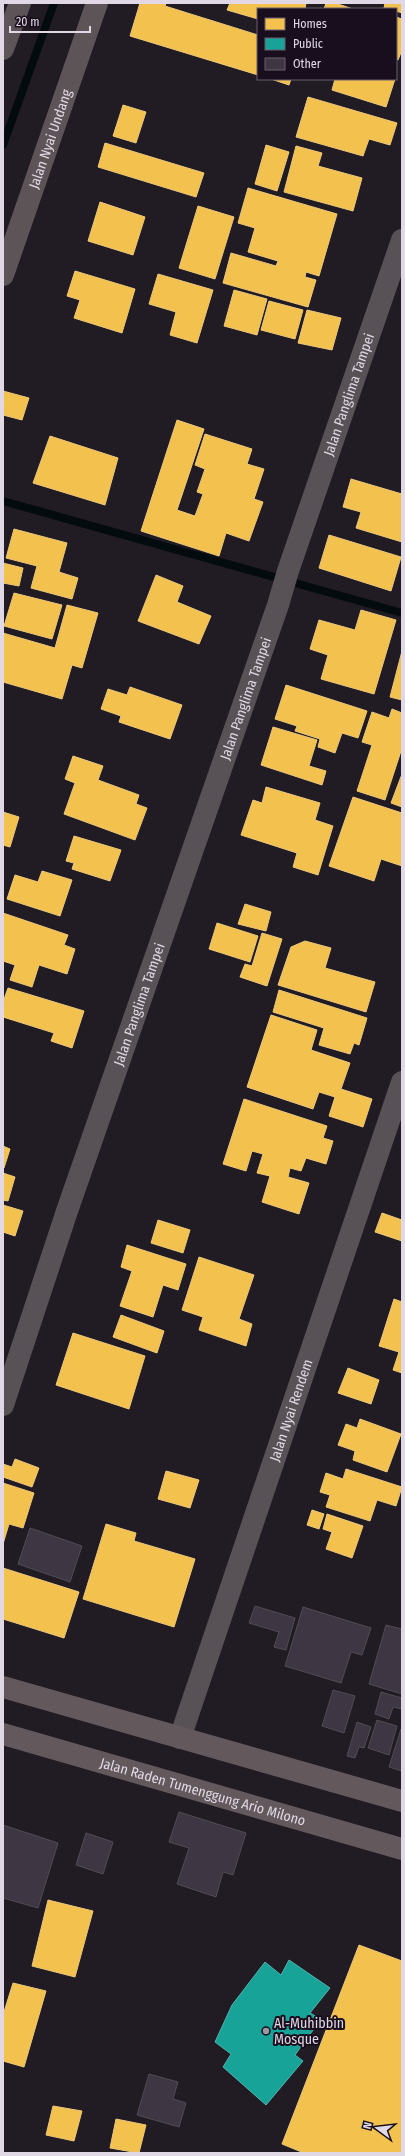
<svg xmlns="http://www.w3.org/2000/svg" width="405" height="2156" viewBox="0 0 405 2156" font-family="'Fira Sans Condensed',sans-serif">
<style>
.homes{fill:#f2c14e;stroke:#edc87b}
.public{fill:#17a398;stroke:#53b3af}
.lines{fill:none;stroke-linecap:round;stroke-linejoin:round}
.stream{stroke:#030b0e;stroke-width:8}
.building{fill:#3e3642;stroke:#514c54}
.street{stroke:#585155;stroke-width:22}
.secondary{stroke:#5d5458;stroke-width:22}
.highway{stroke:#63595d;stroke-width:22}
.poi-dot{fill:#9d96a1;stroke:#180e1e;stroke-width:1.5}
.labels{text-anchor:middle;stroke-width:4;stroke-linejoin:round;paint-order:stroke}
.street-label{font-size:14px;fill:#e0d8e4;stroke:#180e1e}
.poi-label{font-size:14px;fill:#e0d8e4;stroke:#180e1e;text-anchor:start}
</style>
<rect width="100%" height="100%" fill="#211b24"/>
<g class="homes">
<polygon points="140,3 166,3 165,6 258,35 258,75 130,36"/>
<polygon points="230,3 306,3 305,9 258,9 258,19 227,10"/>
<polygon points="326,3 335,3 353,9 324,9"/>
<polygon points="385,3 402,3 402,13 396,11 396,9 384,8"/>
<polygon points="396,17 402,19 402,50 398,60 396,59"/>
<polygon points="271,79 291,79 289,85"/>
<polygon points="335,79 395,79 386,107 332,90"/>
<polygon points="308,97 397,123 390,145 369,139 363,156 296,137"/>
<polygon points="123,105 146,112 136,143 113,136"/>
<polygon points="105,143 204,173 196,197 98,167"/>
<polygon points="266,145 289,152 277,191 255,184"/>
<polygon points="296,146 322,153 318,166 362,178 353,211 284,192"/>
<polygon points="248,188 337,214 319,276 306,272 305,277 316,280 308,307 223,283 231,253 276,266 278,261 248,252 255,228 238,223"/>
<polygon points="100,202 145,217 133,255 88,241"/>
<polygon points="198,206 234,217 215,279 179,268"/>
<polygon points="75,271 135,289 122,333 74,318 80,300 67,296"/>
<polygon points="158,274 213,290 197,343 170,335 176,312 149,304"/>
<polygon points="234,290 267,299 257,335 224,326"/>
<polygon points="269,301 303,310 295,339 261,330"/>
<polygon points="307,310 341,318 332,350 298,343"/>
<polygon points="3,391 29,398 22,420 3,415"/>
<polygon points="177,420 204,429 177,510 195,516 203,494 197,492 205,469 195,465 205,434 252,449 247,464 264,469 254,499 263,502 249,541 226,533 219,556 141,531"/>
<polygon points="50,436 118,458 105,505 33,483"/>
<polygon points="351,479 402,494 402,542 356,528 361,512 343,507"/>
<polygon points="14,529 67,543 59,572 78,578 72,599 31,588 37,566 6,558"/>
<polygon points="329,535 401,557 391,591 319,568"/>
<polygon points="3,563 23,568 19,586 3,583"/>
<polygon points="156,575 183,586 177,602 211,616 199,644 138,621"/>
<polygon points="14,593 62,605 52,639 4,626"/>
<polygon points="67,605 98,613 82,668 72,665 62,699 3,682 3,633 55,648"/>
<polygon points="361,610 396,620 374,694 321,679 328,655 310,649 319,620 355,630"/>
<polygon points="402,651 402,700 390,697"/>
<polygon points="286,685 367,711 358,738 342,733 335,753 318,747 320,739 295,731 297,726 275,719"/>
<polygon points="130,687 182,705 170,739 119,722 121,716 101,709 108,689 127,695"/>
<polygon points="392,709 402,713 402,748 385,800 357,791 372,745 362,742 372,712 389,718"/>
<polygon points="273,727 317,740 309,766 326,771 322,785 261,765"/>
<polygon points="73,756 103,766 98,780 139,795 136,804 147,808 135,840 64,814 75,783 65,779"/>
<polygon points="402,774 402,807 391,803"/>
<polygon points="266,787 320,803 315,820 333,826 318,875 293,867 297,853 241,835 253,800 262,803"/>
<polygon points="353,797 402,813 402,866 381,859 374,881 329,866"/>
<polygon points="3,812 19,817 10,847 3,845"/>
<polygon points="74,836 121,850 110,881 72,869 74,863 66,861"/>
<polygon points="42,871 72,880 60,916 7,899 15,875 38,882"/>
<polygon points="245,904 271,912 266,931 238,924"/>
<polygon points="3,913 68,935 64,945 75,949 67,974 39,965 32,987 10,980 15,965 3,961"/>
<polygon points="217,923 258,936 250,962 209,949"/>
<polygon points="262,933 282,939 267,986 240,977 245,964 252,966"/>
<polygon points="305,941 331,948 325,968 375,982 366,1012 278,985 291,947"/>
<polygon points="8,988 84,1011 72,1048 51,1041 54,1033 3,1017 3,1002"/>
<polygon points="279,990 367,1018 359,1045 354,1043 350,1054 319,1045 324,1028 273,1012"/>
<polygon points="271,1015 317,1030 311,1050 350,1063 341,1089 372,1099 363,1127 329,1116 335,1097 319,1092 313,1109 247,1087"/>
<polygon points="244,1099 327,1126 323,1138 333,1141 326,1164 306,1158 301,1171 290,1168 288,1177 309,1183 299,1214 262,1202 270,1176 257,1173 263,1154 252,1151 246,1171 223,1164"/>
<polygon points="3,1146 10,1149 4,1168 3,1168"/>
<polygon points="3,1173 15,1177 8,1201 3,1200"/>
<polygon points="3,1205 23,1211 15,1236 3,1232"/>
<polygon points="382,1213 402,1220 402,1241 375,1232"/>
<polygon points="158,1220 190,1230 183,1253 151,1243"/>
<polygon points="127,1245 186,1264 178,1290 163,1285 153,1317 120,1306 132,1271 121,1267"/>
<polygon points="199,1257 254,1275 239,1319 252,1324 246,1346 199,1330 203,1317 182,1310"/>
<polygon points="394,1299 402,1302 402,1373 393,1370 399,1352 379,1346"/>
<polygon points="121,1315 164,1331 157,1353 113,1337"/>
<polygon points="73,1333 145,1356 129,1409 56,1385"/>
<polygon points="348,1368 379,1380 371,1404 338,1393"/>
<polygon points="360,1419 401,1434 387,1472 353,1460 355,1451 338,1445 346,1424 357,1428"/>
<polygon points="15,1459 39,1468 32,1487 3,1477 3,1464 12,1467"/>
<polygon points="346,1469 402,1487 396,1506 377,1500 370,1521 326,1507 330,1495 320,1492 326,1473 343,1479"/>
<polygon points="166,1471 199,1480 190,1508 158,1499"/>
<polygon points="3,1483 34,1493 23,1528 9,1524 3,1544"/>
<polygon points="312,1510 324,1514 319,1529 307,1525"/>
<polygon points="327,1514 363,1526 352,1558 326,1549 332,1532 323,1529"/>
<polygon points="106,1524 136,1533 134,1541 195,1559 174,1627 83,1599"/>
<polygon points="3,1568 79,1592 64,1638 3,1619"/>
<polygon points="48,1900 93,1911 75,1977 32,1966"/>
<polygon points="359,1945 402,1961 402,2153 304,2153 282,2144"/>
<polygon points="13,1983 46,1991 24,2067 3,2061 3,2015"/>
<polygon points="53,2106 82,2111 74,2141 46,2135"/>
<polygon points="116,2119 146,2125 139,2153 110,2148"/>
</g>
<polygon class="public" points="289,1960 330,1988 310,2013 321,2019 295,2055 303,2061 266,2105 223,2067 231,2054 215,2042 232,2005 265,1962 281,1975"/>
<g class="lines">
<g class="stream">
<polyline points="3,145 54,3"/>
<polyline points="3,501 402,613"/>
</g>
</g>
<g class="building">
<polygon points="30,1528 82,1546 70,1582 18,1564"/>
<polygon points="255,1606 295,1618 286,1650 274,1647 279,1632 249,1623"/>
<polygon points="303,1607 371,1628 362,1655 351,1652 341,1683 285,1666"/>
<polygon points="386,1625 402,1629 402,1694 369,1684"/>
<polygon points="333,1690 355,1696 344,1733 322,1726"/>
<polygon points="381,1692 402,1698 402,1709 393,1707 389,1719 375,1714"/>
<polygon points="377,1720 397,1726 389,1755 368,1748"/>
<polygon points="357,1722 371,1727 364,1748 359,1747 355,1758 347,1756"/>
<polygon points="401,1729 402,1729 402,1771 389,1767"/>
<polygon points="179,1812 246,1833 233,1875 223,1872 216,1897 177,1884 189,1848 169,1842"/>
<polygon points="3,1825 58,1843 38,1908 3,1898"/>
<polygon points="86,1833 113,1842 103,1874 76,1865"/>
<polygon points="149,2074 178,2082 173,2099 186,2103 179,2127 137,2115"/>
</g>
<g class="lines">
<g class="street">
<path id="s1" d="M3 1405 67 1211 278 605 288 571 402 240"/>
<path id="s2" d="M180 1738 402 1082"/>
</g>
<g class="secondary">
<polyline points="3,49 20,3"/>
<path id="s3" d="M3 275 97 3"/>
</g>
<g class="highway">
<polyline points="3,1687 402,1801"/>
<path id="s4" d="M3 1734 402 1849"/>
</g>
</g>
<circle class="poi-dot" cx="266" cy="2031" r="4"/>
<g class="labels">
<g class="street-label">
<text dy="5" stroke="none"><textPath href="#s3" startOffset="144">Jalan Nyai Undang</textPath></text>
<text dy="5" stroke="none"><textPath href="#s1" startOffset="1068">Jalan Panglima Tampei</textPath></text>
<text dy="5" stroke="none"><textPath href="#s1" startOffset="747">Jalan Panglima Tampei</textPath></text>
<text dy="5" stroke="none"><textPath href="#s1" startOffset="423">Jalan Panglima Tampei</textPath></text>
<text dy="5" stroke="none"><textPath href="#s2" startOffset="346">Jalan Nyai Rendem</textPath></text>
<text dy="5" stroke="none"><textPath href="#s4" startOffset="208">Jalan Raden Tumenggung Ario Milono</textPath></text>
</g>
<g class="poi-label">
<text x="274" y="2028">Al-Muhibbin<tspan x="274" dy="16">Mosque</tspan></text>
</g>
</g>
<rect width="405" height="2156" fill="none" stroke="#e0d8e4" stroke-width="8"/>
<rect x="257" y="8" width="140" height="72" fill="#180e1e" stroke="#685f6d"/>
<rect x="265" y="18" width="20" height="12" fill="#f2c14e" stroke="#685f6d"/>
<text x="293" y="28" font-size="12" fill="#e0d8e4">Homes</text>
<rect x="265" y="38" width="20" height="12" fill="#17a398" stroke="#685f6d"/>
<text x="293" y="48" font-size="12" fill="#e0d8e4">Public</text>
<rect x="265" y="58" width="20" height="12" fill="#3e3642" stroke="#685f6d"/>
<text x="293" y="68" font-size="12" fill="#e0d8e4">Other</text>
<g transform="translate(377 2128) rotate(285)" stroke="#180e1e" stroke-width="3" paint-order="stroke">
<path d="M0-3L7 15L0 10L-7 15Z" fill="#e0d8e4"/>
<text y="-6" font-size="11" font-weight="bold" text-anchor="middle" fill="#e0d8e4">N</text>
</g>
<path d="M10 26v6h80v-6" fill="none" stroke="#e0d8e4" stroke-width="2"/>
<text x="16" y="26" font-size="12" fill="#e0d8e4" stroke="#180e1e" stroke-width="3" paint-order="stroke">20 m</text>
</svg>
